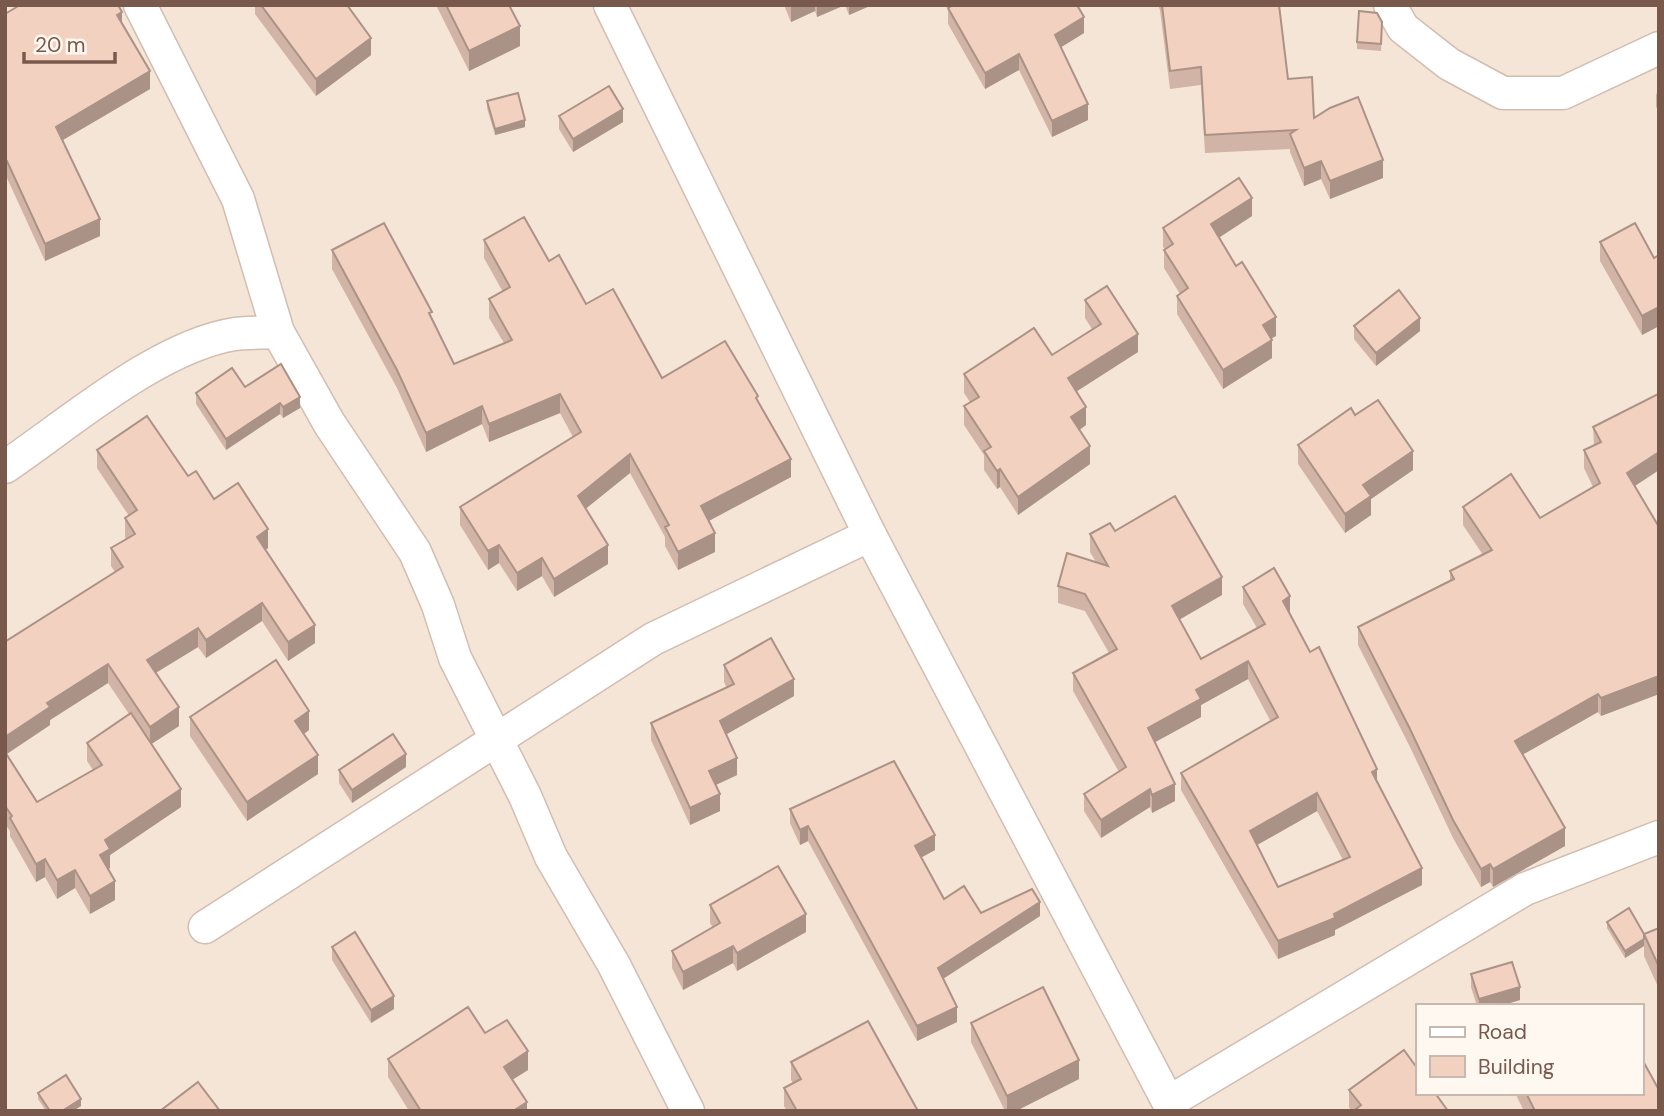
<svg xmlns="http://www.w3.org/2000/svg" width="1664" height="1116" viewBox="0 0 1664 1116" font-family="'DM Sans',sans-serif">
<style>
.residential{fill:#f5e5d7;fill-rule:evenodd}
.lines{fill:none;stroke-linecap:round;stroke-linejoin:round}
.street-casing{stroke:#d2bdb1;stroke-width:35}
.street{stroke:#fff;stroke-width:32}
.wall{fill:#d1b4a5;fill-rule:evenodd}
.shaded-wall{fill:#aa9286}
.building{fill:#f3d1c0;stroke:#aa9286;stroke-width:2;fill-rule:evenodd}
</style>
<rect width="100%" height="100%" fill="#fdf4e9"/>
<path class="residential" d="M5 5H1659V1111H5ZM1417 1006H1641V1093H1417Z"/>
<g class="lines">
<g class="street-casing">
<g id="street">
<polyline points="140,5 238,199 278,332 329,423 415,552 438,605 455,658 525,796 551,857 614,965 688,1111"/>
<polyline points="610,5 870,535 1173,1111"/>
<polyline points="1390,5 1403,28 1449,64 1503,93 1563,93 1659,48"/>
<path d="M5 467C70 423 158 346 235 334 249 332 264 333 278 332"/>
<polyline points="205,927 653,639 870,535"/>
<polyline points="1169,1102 1525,889 1659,837"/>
</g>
</g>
<use href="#street" class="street"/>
</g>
<g class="wall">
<polygon points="255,5 347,5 371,55 316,96 255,14"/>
<polygon points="436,5 509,5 520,46 469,71"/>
<polygon points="784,5 872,5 849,15 845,5 817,17 815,11 791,22"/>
<polygon points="1158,5 1279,5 1288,79 1314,118 1383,178 1330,199 1321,179 1304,186 1290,152 1290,149 1205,153 1201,85 1170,89 1160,10"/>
<polygon points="948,8 1084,33 1061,47 1088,120 1052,137 1019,70 985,89 948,24"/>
<polygon points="5,14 122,23 150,89 63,140 100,236 45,261 7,178"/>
<polygon points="1382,22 1381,51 1357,49 1357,42"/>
<polygon points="1659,92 1659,111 1656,107 1656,94"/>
<polygon points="487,101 525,127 495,135 487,108"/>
<polygon points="559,116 623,122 573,152 559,129"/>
<polygon points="1252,216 1219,237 1276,336 1271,338 1272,358 1223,389 1177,314 1177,296 1180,294 1164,268 1164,250 1165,249 1163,247 1163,228"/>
<polygon points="484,240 549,261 586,304 662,378 758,403 791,477 709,521 715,552 678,570 665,546 665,537 630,473 585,509 608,564 554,597 542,576 517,591 499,563 488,570 460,525 460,507 573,437 560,413 489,442 482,424 426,452 397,388 332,269 332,250 432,318 454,364 504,343 489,318 489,299 503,292 484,258"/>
<polygon points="1600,242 1654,258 1659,255 1659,326 1642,335 1600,261"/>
<polygon points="1085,300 1138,352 1076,391 1086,425 1080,430 1090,464 1018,515 1000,487 997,489 984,470 984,455 964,425 964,406 970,402 964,393 964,374 1052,355 1092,329 1085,318"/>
<polygon points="1354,326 1420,331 1376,366 1354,339"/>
<polygon points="245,387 300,408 283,418 280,414 226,450 196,404 196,393"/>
<polygon points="1658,394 1659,470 1635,486 1659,527 1659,694 1601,716 1598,712 1523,754 1565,846 1493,887 1490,882 1481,887 1453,838 1410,747 1358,645 1358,627 1450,580 1450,571 1483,555 1463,525 1463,507 1540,518 1593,487 1584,468 1584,450 1594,446 1593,427"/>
<polygon points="1298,445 1413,470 1371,499 1371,515 1345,533 1298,464"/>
<path d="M97 450 188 476 214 499 268 548 265 550 315 643 288 661 262 621 206 658 198 647 156 673 179 726 151 744 181 807 110 855V868L108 869 115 900 90 914 75 888 57 899 45 877 36 882 10 836V831L5 824V639L6 641 115 572 111 566V548L126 539 125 537V518L129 516 97 468ZM108 683 129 714 87 743V761L93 770 37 802 7 754 50 725V720Z"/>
<path d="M1115 531 1222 595 1179 619 1201 659 1257 628 1243 604V587L1290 614 1377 782 1422 885 1335 930V935L1278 959 1181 790V773L1271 722 1248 679 1201 705V717L1155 742 1175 801 1152 813 1150 807 1101 838 1084 811V794L1119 772 1073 691V673L1109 653 1085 611 1058 603V586L1096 562 1090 552V534ZM1317 811 1343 860 1278 887 1257 845Z"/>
<polygon points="724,665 794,696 726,734 737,775 716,785 720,811 690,825 651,740 651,723 727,688 724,682"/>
<polygon points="190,717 309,730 304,734 318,774 247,821 190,736"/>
<polygon points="406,767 352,803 339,783 339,770"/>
<polygon points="790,809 935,850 921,857 944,899 981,913 1040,916 943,979 957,1022 917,1041 808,841 800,845 790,823"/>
<polygon points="710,905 806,932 737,971 733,963 683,990 672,968 672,951 713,928 710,923"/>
<polygon points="1607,922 1644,934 1659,928 1659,989 1644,956 1644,946 1625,958 1607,928"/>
<polygon points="332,947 394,1009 371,1023 332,960"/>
<polygon points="1471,974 1520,1000 1500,1006 1477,1006 1471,987"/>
<polygon points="971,1023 1079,1079 1016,1111 1005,1111 971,1042"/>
<polygon points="485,1033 528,1070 512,1080 527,1111 409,1111 388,1077 388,1059"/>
<polygon points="791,1062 918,1111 787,1111 784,1106 784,1088 793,1083 791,1080"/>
<polygon points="1349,1090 1448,1111 1352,1111 1349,1107"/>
<polygon points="38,1093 81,1106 73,1111 46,1111 38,1099"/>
<polygon points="1517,1093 1641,1093 1659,1111 1524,1111 1517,1097"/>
</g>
<g class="shaded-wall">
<polygon points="791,5 815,5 815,11 791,22"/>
<polygon points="817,5 845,5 817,17"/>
<polygon points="849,5 872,5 849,15"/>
<polygon points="122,12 122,29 117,15"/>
<polygon points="1084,17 1084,33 1055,51 1055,35"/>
<polygon points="520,26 520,46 469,71 469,51"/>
<polygon points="371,38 371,55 316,96 316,79"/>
<polygon points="1019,54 1019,70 985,89 985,73"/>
<polygon points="150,71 150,89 56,144 56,127"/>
<polygon points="1088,104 1088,120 1052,137 1052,121"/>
<polygon points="623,109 623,122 573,152 573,139"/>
<polygon points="525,120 525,127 495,135 495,129"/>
<polygon points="1383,160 1383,178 1330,199 1330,181"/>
<polygon points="7,161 7,178 5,179 5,162"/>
<polygon points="1321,161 1321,179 1304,186 1304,168"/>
<polygon points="1252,198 1252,216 1211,243 1211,224"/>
<polygon points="100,219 100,236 45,261 45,244"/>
<polygon points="1659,307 1659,326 1642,335 1642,316"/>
<polygon points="1276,317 1276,336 1263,343 1263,325"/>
<polygon points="1420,318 1420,331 1376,366 1376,353"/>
<polygon points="1138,334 1138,352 1068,397 1068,378"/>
<polygon points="1272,340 1272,358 1223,389 1223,370"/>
<polygon points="560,394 560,413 489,442 489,424"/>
<polygon points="300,397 300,408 283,418 283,407"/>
<polygon points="280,403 280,414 226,450 226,439"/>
<polygon points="482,406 482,424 426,452 426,433"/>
<polygon points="1086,407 1086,425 1071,435 1071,417"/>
<polygon points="1090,446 1090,464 1018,515 1018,497"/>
<polygon points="1413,451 1413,470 1371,499 1371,515 1345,533 1345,514 1363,485"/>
<polygon points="1659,452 1659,470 1627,491 1627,473"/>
<polygon points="630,454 630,473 578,515 578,496"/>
<polygon points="791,459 791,477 701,525 701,506"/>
<polygon points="1000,469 1000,487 997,489 997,471"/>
<polygon points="268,529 268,548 257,555 257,537"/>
<polygon points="715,533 715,552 678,570 678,552"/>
<polygon points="499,545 499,563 488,570 488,551"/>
<polygon points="608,545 608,564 554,597 554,579"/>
<polygon points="542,558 542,576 517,591 517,573"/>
<polygon points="1222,577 1222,595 1172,624 1172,606"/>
<polygon points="1290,596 1290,614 1283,601"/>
<polygon points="262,603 262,621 206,658 206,640"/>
<polygon points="315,625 315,643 288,661 288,642"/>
<polygon points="198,628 198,647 147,678 147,660"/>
<polygon points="1248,661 1248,679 1201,705 1201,717 1148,746 1148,728 1196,690"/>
<polygon points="108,664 108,683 50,720 50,725 5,755 5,737 47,703"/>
<polygon points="1659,676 1659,694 1601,716 1601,698"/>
<polygon points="794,679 794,696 720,738 720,721"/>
<polygon points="1598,694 1598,712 1515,759 1515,741"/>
<polygon points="179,707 179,726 150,745 150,727"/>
<polygon points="309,711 309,730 295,740 295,721"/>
<polygon points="406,754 406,767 352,803 352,790"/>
<polygon points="318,755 318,774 247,821 247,802"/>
<polygon points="737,758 737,775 709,788 709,771"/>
<polygon points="1377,769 1377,787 1372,772"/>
<polygon points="1175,784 1175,801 1152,813 1152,795"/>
<polygon points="181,789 181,807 110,855 110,868 100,874 100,855 105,840"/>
<polygon points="1150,789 1150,807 1101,838 1101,820"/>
<polygon points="1317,793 1317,811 1250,849 1250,831"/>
<polygon points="720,794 720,811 690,825 690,808"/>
<polygon points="808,826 808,841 800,845 800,830"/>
<polygon points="1565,828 1565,846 1493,887 1493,869"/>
<polygon points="935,835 935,850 915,861 915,846"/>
<polygon points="45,859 45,877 36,882 36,864"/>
<polygon points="1490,864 1490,882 1481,887 1481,869"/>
<polygon points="1422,868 1422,885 1335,930 1335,935 1278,959 1278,941"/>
<polygon points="75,870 75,888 57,899 57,880"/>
<polygon points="115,881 115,900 90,914 90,896"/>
<polygon points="1040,902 1040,916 938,982 938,968"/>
<polygon points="806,914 806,932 737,971 737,953"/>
<polygon points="1644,939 1644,946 1625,958 1625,951"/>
<polygon points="733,946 733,963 683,990 683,972"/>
<polygon points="1520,987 1520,1000 1500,1006 1479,1006 1479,999"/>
<polygon points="394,996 394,1009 371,1023 371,1010"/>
<polygon points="957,1007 957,1022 917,1041 917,1026"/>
<polygon points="528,1051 528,1070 504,1085 504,1067"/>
<polygon points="1079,1060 1079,1079 1016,1111 1007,1111 1007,1096"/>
<polygon points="81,1099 81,1106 73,1111 62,1111"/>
<polygon points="527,1102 527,1111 513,1111"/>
</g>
<g class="building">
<polygon points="20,5 118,5 122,12 117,15 150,71 56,127 100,219 45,244 7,161 5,162 5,14"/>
<polygon points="261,5 347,5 371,38 316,79"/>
<polygon points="446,5 509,5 520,26 469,51"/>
<polygon points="953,5 1077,5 1084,17 1055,35 1088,104 1052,121 1019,54 985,73 948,8"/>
<polygon points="1162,5 1279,5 1288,79 1312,77 1314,118 1330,108 1358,97 1383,160 1330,181 1321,161 1304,168 1290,134 1296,130 1205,135 1201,67 1170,71"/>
<polygon points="1359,11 1377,13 1382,22 1381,44 1357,42"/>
<polygon points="609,86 623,109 573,139 559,116"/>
<polygon points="518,93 525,120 495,129 487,101"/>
<polygon points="1239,178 1252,198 1211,224 1236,266 1242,262 1276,317 1263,325 1272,340 1223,370 1177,296 1188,288 1164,250 1173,244 1163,228"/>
<polygon points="524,217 549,261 559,255 586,304 613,289 662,378 725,341 758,396 756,398 791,459 701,506 715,533 678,552 665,527 669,525 630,454 578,496 608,545 554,579 542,558 517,573 499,545 488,551 460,507 581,432 560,394 489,424 482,406 426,433 397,370 332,250 384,223 432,312 429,313 454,364 512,340 489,299 510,287 484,240"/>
<polygon points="1635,223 1654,258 1659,255 1659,307 1642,316 1600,242"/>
<polygon points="1107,286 1138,334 1068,378 1086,407 1071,417 1090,446 1018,497 1000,469 997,471 984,451 991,447 964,406 979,397 964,374 1034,328 1052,355 1101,324 1085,300"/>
<polygon points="1399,290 1420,318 1376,353 1354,326"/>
<polygon points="281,364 300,397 283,407 280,403 226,439 196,393 232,368 245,387"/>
<polygon points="1658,394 1659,452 1627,473 1659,527 1659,676 1601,698 1598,694 1515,741 1565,828 1493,869 1490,864 1481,869 1453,820 1410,729 1358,627 1454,579 1450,571 1492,550 1463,507 1511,474 1540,518 1600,483 1584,450 1601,442 1593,427"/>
<polygon points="1378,400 1413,451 1363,485 1371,496 1345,514 1298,445 1351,408 1355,415"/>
<polygon points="147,416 188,476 196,471 214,499 238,483 268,529 257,537 315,625 288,642 262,603 206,640 198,628 147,660 179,707 150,727 108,664 47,703 50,707 5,737 5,639 6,641 123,567 111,548 135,534 125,518 137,510 97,450"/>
<path d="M1175 496 1222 577 1172 606 1201 659 1265 624 1243 587 1274 568 1290 596 1283 601 1310 652 1319 647 1377 769 1372 772 1422 868 1334 914 1335 918 1278 941 1181 773 1278 717 1248 661 1196 690 1201 699 1148 728 1175 784 1152 795 1150 789 1101 820 1084 794 1126 767 1073 673 1117 649 1085 594 1058 586 1067 553 1108 566 1090 534 1110 523 1115 531ZM1317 793 1350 857 1278 887 1250 831Z"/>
<polygon points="771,638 794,679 720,721 737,758 709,771 720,794 690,808 651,723 734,684 724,665"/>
<polygon points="276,660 309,711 295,721 318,755 247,802 190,717"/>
<polygon points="131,713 181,789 105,840 110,849 100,855 115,881 90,896 75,870 57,880 45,859 36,864 10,818 12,816 5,806 5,752 37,802 102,765 87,743"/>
<polygon points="393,734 406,754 352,790 339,770"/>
<polygon points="894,761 935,835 915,846 944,899 964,886 981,913 1032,889 1040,902 938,968 957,1007 917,1026 808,826 800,830 790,809"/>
<polygon points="778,866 806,914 737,953 733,946 683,972 672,951 720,923 710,905"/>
<polygon points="1629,908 1644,934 1644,939 1625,951 1607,922"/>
<polygon points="1659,928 1659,967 1644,934"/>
<polygon points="355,932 394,996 371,1010 332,947"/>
<polygon points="1512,962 1520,987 1479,999 1471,974"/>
<polygon points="1043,987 1079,1060 1007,1096 971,1023"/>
<polygon points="468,1007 485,1033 507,1020 528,1051 504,1067 527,1102 513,1111 421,1111 388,1059"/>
<polygon points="868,1021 918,1111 797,1111 784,1088 801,1079 791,1062"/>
<polygon points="1404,1050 1417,1068 1417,1093 1435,1093 1448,1111 1357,1111 1356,1109 1361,1105 1349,1090"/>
<polygon points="1643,1061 1659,1090 1659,1111 1535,1111 1526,1093 1641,1093 1641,1062"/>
<polygon points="66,1075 81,1099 62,1111 50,1111 38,1093"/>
<polygon points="198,1082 220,1111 160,1111"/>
</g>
<rect width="1664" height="1116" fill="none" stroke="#78594c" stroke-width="14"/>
<rect x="1416" y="1004" width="228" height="91" fill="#fff8f0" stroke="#c9b8ae" stroke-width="2"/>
<rect x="1430" y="1027" width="35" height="10" fill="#ffffff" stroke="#c9b8ae" stroke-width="2"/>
<text x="1478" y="1039" font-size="21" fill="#78594c">Road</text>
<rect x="1430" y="1056" width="35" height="21" fill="#f3d1c0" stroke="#c9b8ae" stroke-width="2"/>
<text x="1478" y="1074" font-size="21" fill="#78594c">Building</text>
<path d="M24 52v10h91v-10" fill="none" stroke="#78594c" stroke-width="3.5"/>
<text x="35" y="52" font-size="21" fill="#78594c" stroke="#fff8f0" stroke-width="5" paint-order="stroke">20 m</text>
</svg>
